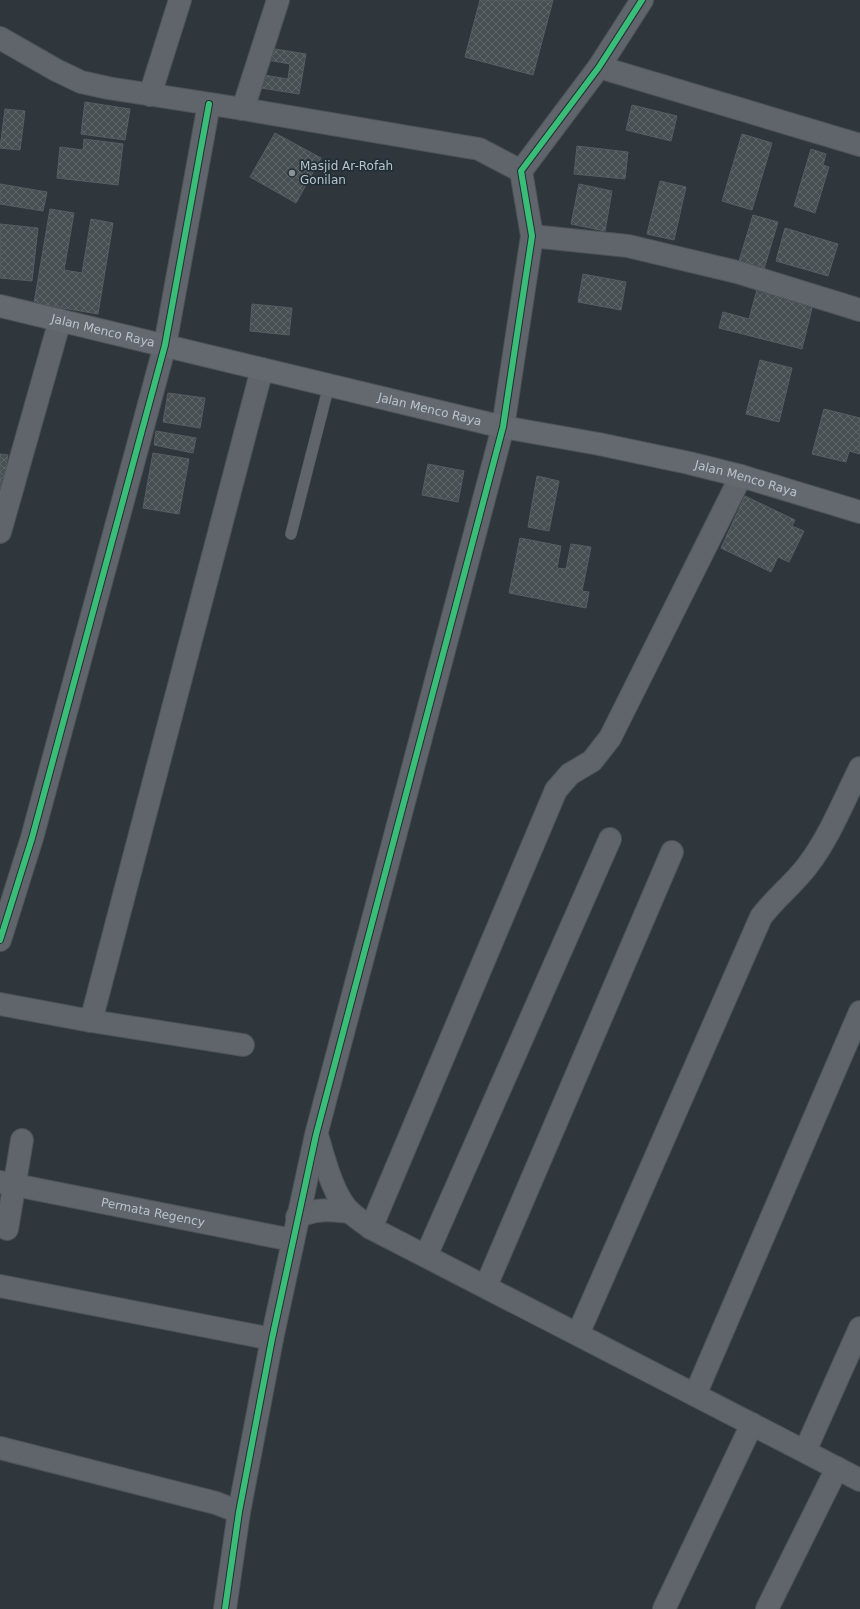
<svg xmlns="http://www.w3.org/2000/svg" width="860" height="1609" viewBox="0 0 860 1609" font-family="'DejaVu Sans',sans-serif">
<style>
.building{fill:url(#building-cross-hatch);stroke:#575e63}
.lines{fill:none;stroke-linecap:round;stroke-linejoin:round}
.lane-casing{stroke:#4d5357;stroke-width:12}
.street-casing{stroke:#4d5357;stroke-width:24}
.secondary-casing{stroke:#4d5357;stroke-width:24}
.lane{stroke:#5f656a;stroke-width:11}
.street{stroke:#5f656a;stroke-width:22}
.secondary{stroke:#63696f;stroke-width:22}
.cycleway-casing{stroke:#212f37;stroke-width:8}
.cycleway{stroke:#3abd76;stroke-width:6}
.poi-dot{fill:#89939a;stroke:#212f37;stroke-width:1.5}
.labels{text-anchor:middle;stroke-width:3.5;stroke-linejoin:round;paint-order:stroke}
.poi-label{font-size:12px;fill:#bac4cc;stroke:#212f37;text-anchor:start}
.street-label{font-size:12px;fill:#bac4cc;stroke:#212f37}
</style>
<defs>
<pattern id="building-cross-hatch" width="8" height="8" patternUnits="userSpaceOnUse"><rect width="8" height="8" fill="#484f53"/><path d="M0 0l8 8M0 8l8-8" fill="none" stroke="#60676b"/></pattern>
</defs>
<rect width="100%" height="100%" fill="#2f373c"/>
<g class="building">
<polygon points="480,0 553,0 533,75 465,57"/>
<polygon points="269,48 306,54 299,94 261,88 264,75 288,79 290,64 267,60"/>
<polygon points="85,102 130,109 125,140 81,134"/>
<polygon points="632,105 677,116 671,141 626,130"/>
<polygon points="5,109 25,111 20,150 0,148"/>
<polygon points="275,133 321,158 296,203 250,177"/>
<polygon points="742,134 772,143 752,210 722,201"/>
<polygon points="84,139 123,144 118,185 57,178 60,147 83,150"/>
<polygon points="577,146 628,152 625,179 574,174"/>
<polygon points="811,149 826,154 823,165 829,167 815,213 794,206"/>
<polygon points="660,181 686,187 674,240 647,234"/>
<polygon points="0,184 47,192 43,211 0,204"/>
<polygon points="579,184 612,191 605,231 571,224"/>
<polygon points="50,209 74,213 64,270 82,273 91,219 113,223 98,314 34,303"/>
<polygon points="753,215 778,222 764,269 739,261"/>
<polygon points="0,224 38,228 32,281 0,278"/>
<polygon points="785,228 838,244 828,276 776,261"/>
<polygon points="583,274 626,282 621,310 578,302"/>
<polygon points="758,286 814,300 802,349 719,328 723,312 749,319"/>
<polygon points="252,304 292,308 289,335 250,331"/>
<polygon points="760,360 792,368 779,422 746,414"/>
<polygon points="168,393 205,398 200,428 163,422"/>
<polygon points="824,409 860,418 860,454 849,451 846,462 812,454"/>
<polygon points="156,431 196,438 193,453 154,445"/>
<polygon points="153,453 189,459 179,514 143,508"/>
<polygon points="0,454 8,455 0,498"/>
<polygon points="428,464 464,471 458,502 422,495"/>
<polygon points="537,476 559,481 549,531 528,527"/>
<polygon points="745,496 795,520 792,526 804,531 789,562 778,557 771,572 721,548"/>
<polygon points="520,538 561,546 557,568 566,569 571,544 591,547 582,591 589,592 586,608 509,593"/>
</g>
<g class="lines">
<g class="lane-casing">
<polyline id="lane" points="291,534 329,385"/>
</g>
<g class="street-casing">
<g id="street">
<polyline points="0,38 56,70 81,82 108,88 243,109 479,149 521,171"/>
<polyline points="599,67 860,145"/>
<polyline points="150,95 180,0"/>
<polyline points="243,109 278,0"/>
<polyline points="532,236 628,246 737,272 860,310"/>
<polyline points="0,532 60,320"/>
<polyline points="0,940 32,838 165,345 209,104"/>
<polyline points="0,1004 91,1021 243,1045"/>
<polyline points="91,1021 262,369"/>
<path d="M317 1135C324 1158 333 1197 351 1213 357 1218 364 1223 371 1228L860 1480"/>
<path id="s1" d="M0 1182 292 1240"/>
<path d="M297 1217C317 1208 329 1210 350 1212"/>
<polyline points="371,1228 556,790 570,774 592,761 610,738 741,476"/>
<polyline points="7,1229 22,1140"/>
<polyline points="426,1256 610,839"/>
<polyline points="0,1286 272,1339"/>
<polyline points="486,1286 672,852"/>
<path d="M578 1334 761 917C775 898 794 884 808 865 830 836 844 800 860 768"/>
<polyline points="695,1395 860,1012"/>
<polyline points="0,1448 216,1503 239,1512"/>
<polyline points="805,1451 860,1328"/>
<polyline points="225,1609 239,1512 272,1339 316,1135 503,427 532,236 521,171 599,67 642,0"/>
<polyline points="664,1609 752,1424"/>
<polyline points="767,1609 837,1468"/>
</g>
</g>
<g class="secondary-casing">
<g id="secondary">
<path id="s2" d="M0 306 503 427 599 444 689 463 741 476 860 512"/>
</g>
</g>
<use href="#lane" class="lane"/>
<use href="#street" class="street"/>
<use href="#secondary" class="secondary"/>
<g class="cycleway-casing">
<g id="cycleway">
<polyline points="0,940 32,838 165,345 209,104"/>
<polyline points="225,1609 239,1512 272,1339 316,1135 503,427 532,236 521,171 599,67 642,0"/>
</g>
</g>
<use href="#cycleway" class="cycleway"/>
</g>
<circle class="poi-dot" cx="292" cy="173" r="4"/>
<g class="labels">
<g class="poi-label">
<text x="300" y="170">Masjid Ar-Rofah<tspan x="300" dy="14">Gonilan</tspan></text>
</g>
<g class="street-label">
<text dy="4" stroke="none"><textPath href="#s2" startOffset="106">Jalan Menco Raya</textPath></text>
<text dy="4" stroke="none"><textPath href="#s2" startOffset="442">Jalan Menco Raya</textPath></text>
<text dy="4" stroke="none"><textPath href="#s2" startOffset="766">Jalan Menco Raya</textPath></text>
<text dy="4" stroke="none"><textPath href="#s1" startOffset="156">Permata Regency</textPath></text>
</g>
</g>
</svg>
